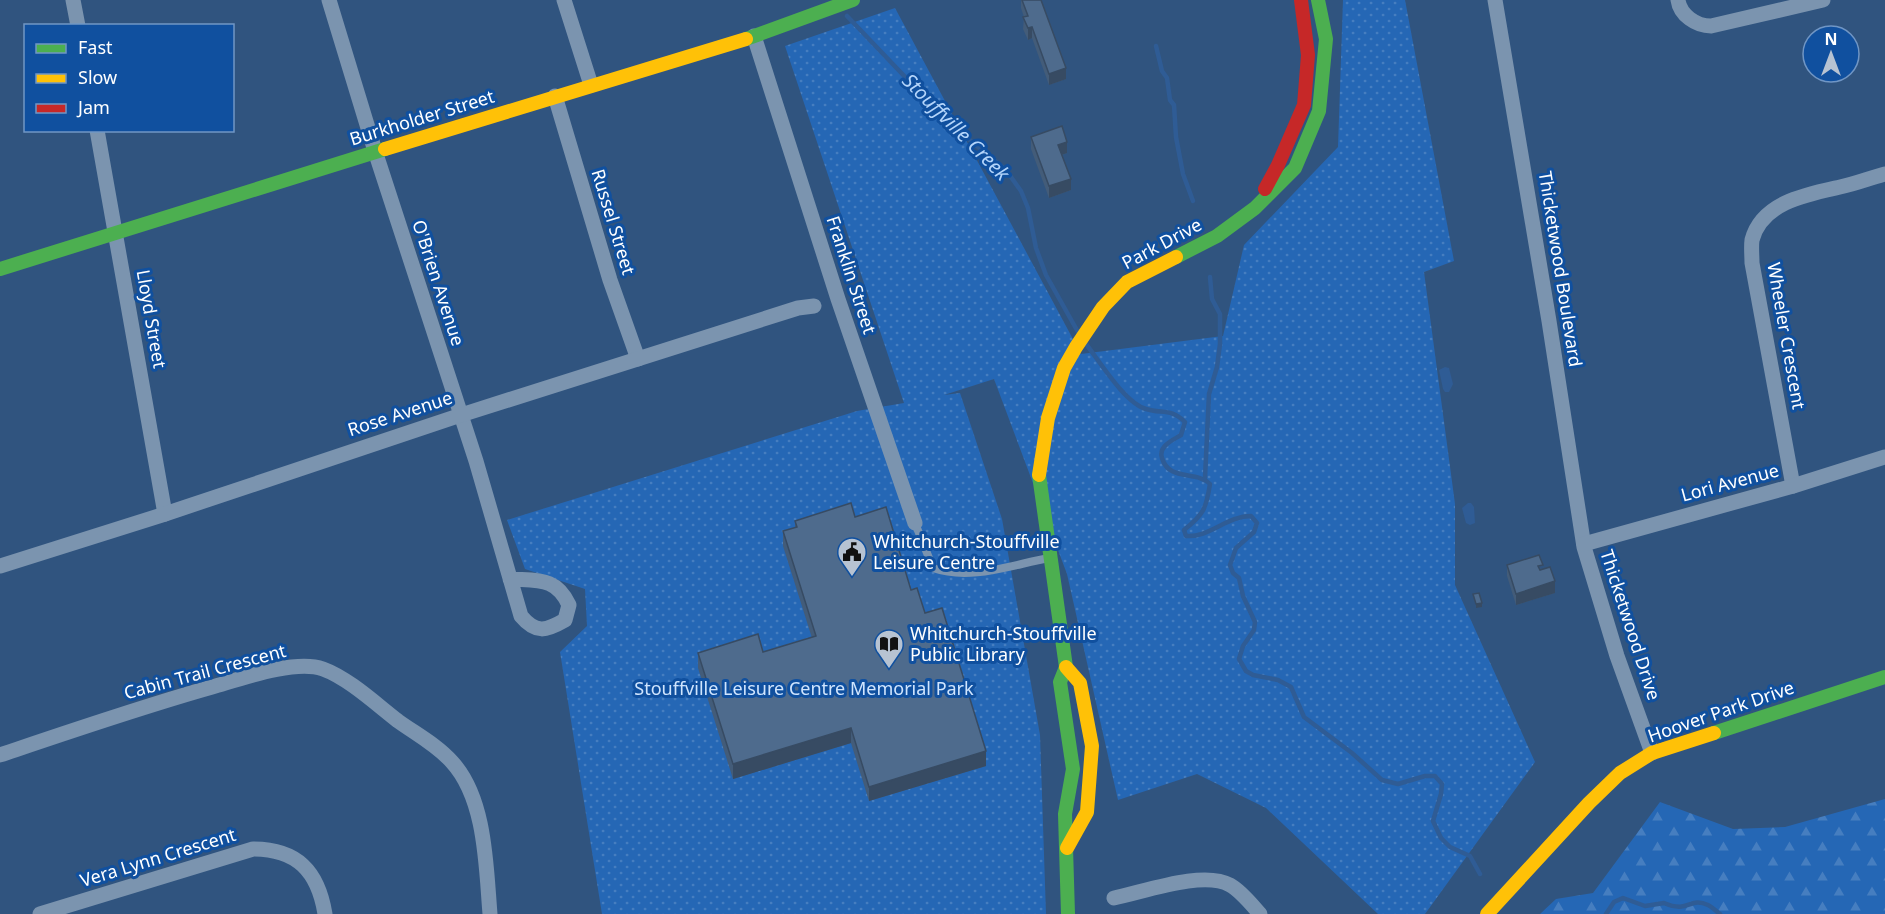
<svg xmlns="http://www.w3.org/2000/svg" width="1885" height="914" viewBox="0 0 1885 914" font-family="'Noto Sans',sans-serif">
<style>
.forest{fill:url(#forest-firs)}
.park{fill:url(#park-dots)}
.water{fill:#2f5c95}
.lines{fill:none;stroke-linecap:round;stroke-linejoin:round}
.stream{stroke:#2f5c95;stroke-width:4.5}
.lane{stroke:#7b94af;stroke-width:8}
.street{stroke:#7b94af;stroke-width:15}
.fast{stroke:#4caf50;stroke-width:14}
.slow{stroke:#ffc107;stroke-width:14}
.jam{stroke:#c62828;stroke-width:14}
.wall{fill:#435c79}
.shaded-wall{fill:#374b63}
.building{fill:#4e6b8d;stroke:#374b63;stroke-width:1.5}
.labels{text-anchor:middle;stroke-width:6;stroke-linejoin:round;paint-order:stroke}
.street-label{font-size:18px;fill:#fff;stroke:#10509f}
.poi-label{font-size:18px;fill:#fff;stroke:#10509f;text-anchor:start}
.park-label{font-size:18px;fill:#d0e5fe;stroke:#10509f}
.water-label{font-size:20px;font-style:italic;fill:#b4d5fb;stroke:#10509f}
</style>
<defs>
<pattern id="forest-firs" width="22" height="20" patternUnits="userSpaceOnUse" patternTransform="scale(1.5)"><rect width="22" height="20" fill="#2567b5"/><path d="M5 1l3.5 6h-7zM16 11l3.5 6h-7z" fill="#467ec0"/></pattern>
<pattern id="park-dots" width="8" height="8" patternUnits="userSpaceOnUse" patternTransform="scale(1.5)"><rect width="8" height="8" fill="#2567b5"/><path d="M2 2h.1M6 6h.1" fill="none" stroke="#467ec0" stroke-width="1.8" stroke-linecap="round"/></pattern>
</defs>
<rect width="100%" height="100%" fill="#30547f"/>
<polygon class="forest" points="1885,799 1885,914 1540,914 1556,899 1593,893 1660,802 1733,829 1785,827"/>
<polygon class="park" points="1343,0 1405,0 1454,261 1424,272 1455,504 1455,585 1535,762 1425,914 1378,914 1266,808 1197,774 1118,800 1067,574 994,379 944,395 960,393 1002,519 1040,735 1046,914 602,914 560,652 587,626 585,589 525,569 507,520 857,411 904,403 785,46 895,8 1081,354 1223,336 1244,245 1338,147"/>
<g class="water">
<polygon points="1445,367 1449,368 1453,384 1449,392 1445,392 1443,389 1439,370"/>
<polygon points="1468,503 1471,503 1474,507 1475,523 1470,525 1466,523 1462,508"/>
</g>
<g class="lines">
<g class="stream">
<polyline points="847,16 949,123 1006,170 1021,191 1028,208 1036,248 1046,275 1078,332"/>
<polyline points="1156,46 1162,71 1167,78 1170,100 1174,105 1176,137 1183,174 1193,201"/>
<path d="M1086 344C1100 362 1125 403 1146 409 1162 414 1171 408 1185 422L1181 435C1173 440 1158 446 1162 458 1169 482 1196 470 1210 484 1206 509 1204 514 1184 530L1186 536C1209 538 1227 516 1251 516L1257 523 1254 532 1236 548 1230 565 1233 573 1239 578 1243 596 1255 622 1254 630 1243 646 1239 659 1246 671 1253 675 1278 680 1291 687 1304 717 1352 753 1382 780 1398 784 1425 776H1435L1442 784 1441 794 1433 821 1441 838 1450 847 1470 856 1480 874"/>
<polyline points="1205,478 1209,394 1217,367 1220,344 1220,314 1212,299 1210,277"/>
<path d="M1606 914 1614 902 1623 898 1645 906 1664 903C1690 914 1689 896 1708 905 1712 907 1716 911 1720 914"/>
</g>
<path class="lane" d="M915 523 933 568C970 581 1011 565 1049 558"/>
<g class="street">
<polyline points="73,0 78,26"/>
<path d="M329 0 375 151 476 461 521 616C536 634 546 631 565 620L569 605C556 577 538 581 510 579"/>
<polyline points="564,0 591,85"/>
<polyline points="1495,0 1549,321 1584,547 1617,656 1652,753"/>
<path d="M1678 0C1680 15 1696 26 1711 26L1823 0"/>
<polyline points="754,36 838,299 915,523"/>
<polyline points="555,96 610,280 638,359"/>
<polyline points="97,130 165,514"/>
<path d="M1793 486 1752 263C1752 256 1751 247 1752 240 1762 202 1808 194 1840 187 1855 184 1870 178 1885 174"/>
<polyline points="1584,544 1793,486 1885,457"/>
<polyline points="0,566 165,514 461,415 798,308 814,306"/>
<path d="M0 755C71 731 141 707 212 687 240 679 295 659 323 669 348 678 376 704 398 721 416 734 437 745 452 762 486 799 486 867 490 914"/>
<path d="M1114 898C1144 892 1203 870 1230 885 1241 891 1252 905 1260 914"/>
<path d="M40 914 253 849C297 849 318 871 325 914"/>
</g>
<g class="fast">
<polyline points="746,39 853,0"/>
<polyline points="1176,257 1217,236 1255,208 1295,168 1319,111 1326,39 1318,0"/>
<polyline points="0,269 385,149"/>
<polyline points="1039,475 1066,667 1060,682 1073,769 1065,814 1068,914"/>
<polyline points="1714,733 1885,677"/>
</g>
<g class="slow">
<polyline points="385,149 746,39"/>
<polyline points="1039,475 1048,418 1064,368 1076,347 1103,307 1127,282 1176,257"/>
<polyline points="1066,667 1080,683 1092,746 1087,812 1067,848"/>
<polyline points="1487,914 1589,803 1620,773 1652,753 1714,733"/>
</g>
<polyline class="jam" points="1265,189 1278,165 1304,105 1308,55 1301,0"/>
</g>
<g class="wall">
<polygon points="1021,0 1041,0 1066,79 1049,85 1032,38 1028,40 1023,29 1024,17 1021,8"/>
<polygon points="1031,137 1067,153 1062,155 1071,190 1049,198 1031,149"/>
<polygon points="855,517 911,590 925,613 986,766 869,801 851,743 733,779 698,668 698,653 763,652 812,638 783,546 783,531 795,528 795,521"/>
<polygon points="1507,565 1543,569 1555,593 1516,605 1507,576"/>
</g>
<g class="shaded-wall">
<polygon points="1032,27 1032,38 1028,40 1028,28"/>
<polygon points="1066,68 1066,79 1049,85 1049,74"/>
<polygon points="1067,142 1067,153 1058,156 1058,145"/>
<polygon points="1071,179 1071,190 1049,198 1049,186"/>
<polygon points="1555,581 1555,593 1516,605 1516,594"/>
<polygon points="1482,603 1482,607 1476,608 1476,604"/>
<polygon points="851,728 851,743 733,779 733,764"/>
<polygon points="986,751 986,766 869,801 869,787"/>
</g>
<g class="building">
<polygon points="1022,0 1041,0 1066,68 1049,74 1032,27 1028,28 1023,17 1028,16"/>
<polygon points="1062,126 1067,142 1058,145 1071,179 1049,186 1031,137"/>
<polygon points="851,503 855,517 886,507 911,590 917,588 925,613 942,608 986,751 869,787 851,728 733,764 698,653 758,634 763,652 816,636 783,531 797,527 795,521"/>
<polygon points="1539,555 1543,565 1538,566 1540,570 1550,567 1555,581 1516,594 1507,565"/>
<polygon points="1479,593 1482,603 1476,604 1473,594"/>
</g>
<defs>
<g id="civic-pin" transform="scale(1.5)"><path d="M0 17L-7.5 6A9.5 9.5 0 1 1 7.5 6Z" fill="#b7c3d2" stroke="#10509f"/><path d="M-.6-6.5H3V-4.5H.6V-3L4-1V1h2V6H-6V1h2V-1L-.6-3ZM-1.2 2.5V6h2.4V2.5Z" fill="#111"/></g>
<g id="library-pin" transform="scale(1.5)"><path d="M0 17L-7.5 6A9.5 9.5 0 1 1 7.5 6Z" fill="#b7c3d2" stroke="#10509f"/><path d="M-6-4Q-3-5.5-.7-3.5V5Q-3 3-6 4ZM6-4Q3-5.5 .7-3.5V5Q3 3 6 4Z" fill="#111"/></g>
</defs>
<g fill-rule="evenodd">
<use href="#civic-pin" x="852" y="552"/>
<use href="#library-pin" x="889" y="644"/>
</g>
<g class="labels">
<g class="street-label">
<text transform="translate(422 118) rotate(-17)" y="6">Burkholder Street</text>
<text transform="translate(613 222) rotate(73)" y="6">Russel Street</text>
<text transform="translate(1162 244) rotate(-28)" y="6">Park Drive</text>
<text transform="translate(1560 269) rotate(81)" y="6">Thicketwood Boulevard</text>
<text transform="translate(851 275) rotate(72)" y="6">Franklin Street</text>
<text transform="translate(438 283) rotate(72)" y="6">O'Brien Avenue</text>
<text transform="translate(151 319) rotate(80)" y="6">Lloyd Street</text>
<text transform="translate(1786 336) rotate(80)" y="6">Wheeler Crescent</text>
<text transform="translate(400 414) rotate(-18)" y="6">Rose Avenue</text>
<text transform="translate(1730 483) rotate(-15)" y="6">Lori Avenue</text>
<text transform="translate(1630 625) rotate(72)" y="6">Thicketwood Drive</text>
<text transform="translate(205 672) rotate(-15)" y="6">Cabin Trail Crescent</text>
<text transform="translate(1721 712) rotate(-19)" y="6">Hoover Park Drive</text>
<text transform="translate(158 858) rotate(-17)" y="6">Vera Lynn Crescent</text>
</g>
<g class="poi-label">
<text x="873" y="548">Whitchurch-Stouffville<tspan x="873" dy="21">Leisure Centre</tspan></text>
<text x="910" y="640">Whitchurch-Stouffville<tspan x="910" dy="21">Public Library</tspan></text>
</g>
<g class="park-label">
<text x="804" y="695">Stouffville Leisure Centre Memorial Park</text>
</g>
<g class="water-label">
<text transform="translate(956 127) rotate(45)" y="7">Stouffville Creek</text>
</g>
</g>
<rect x="24" y="24" width="210" height="108" fill="#10509f" stroke="#7096c5" stroke-width="1.5"/>
<rect x="36" y="44" width="30" height="9" fill="#4caf50" stroke="#7096c5" stroke-width="1.5"/>
<text x="78" y="54" font-size="18" fill="#ffffff">Fast</text>
<rect x="36" y="74" width="30" height="9" fill="#ffc107" stroke="#7096c5" stroke-width="1.5"/>
<text x="78" y="84" font-size="18" fill="#ffffff">Slow</text>
<rect x="36" y="104" width="30" height="9" fill="#c62828" stroke="#7096c5" stroke-width="1.5"/>
<text x="78" y="114" font-size="18" fill="#ffffff">Jam</text>
<g transform="translate(1831 54)"><circle r="28" fill="#10509f" stroke="#7096c5" stroke-width="1.5"/>
<path d="M0-4.5L10 22L0 15L-10 22Z" fill="#b7c3d2"/>
<text y="-9" font-size="16" font-weight="bold" text-anchor="middle" fill="#ffffff">N</text>
</g>
</svg>
